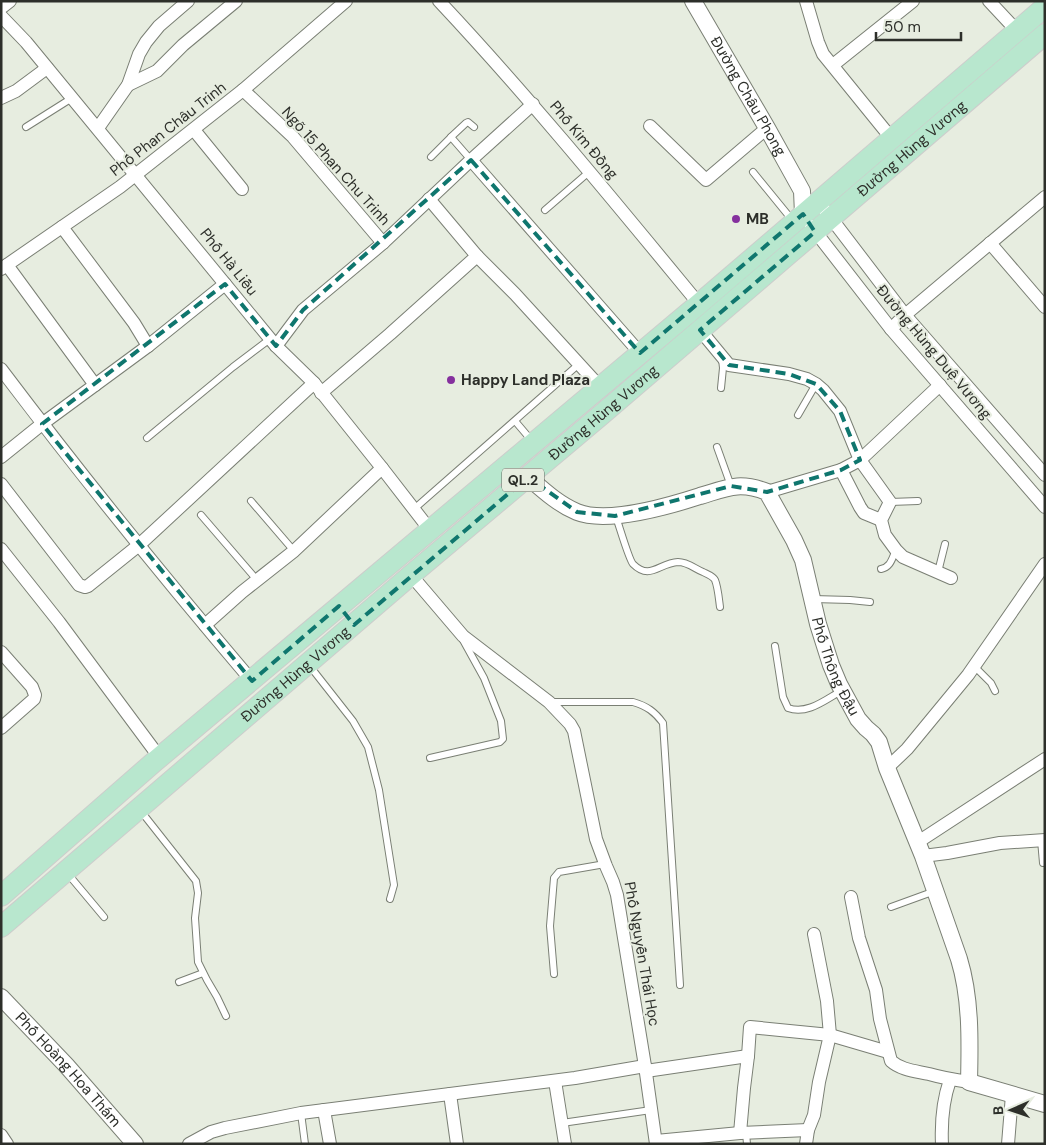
<svg xmlns="http://www.w3.org/2000/svg" width="1046" height="1145" viewBox="0 0 1046 1145" font-family="'DM Sans',sans-serif">
<style>
.lines{fill:none;stroke-linecap:round;stroke-linejoin:round}
.service-casing{stroke:#7a7f74;stroke-width:8}
.minor-casing{stroke:#7a7f74;stroke-width:14}
.tertiary-casing{stroke:#7a7f74;stroke-width:18}
.primary-casing{stroke:#cdcdcc;stroke-width:22}
.service{stroke:#fff;stroke-width:6}
.minor{stroke:#fff;stroke-width:12}
.tertiary{stroke:#fff;stroke-width:16}
.primary{stroke:#b8e7ce;stroke-width:20}
.marked{fill:none;stroke:#0f766e;stroke-width:4;stroke-dasharray:10 6;stroke-linejoin:round}
.poi-dot{fill:#85309e;stroke:#e7ede0;stroke-width:2}
.labels{text-anchor:middle;stroke-width:4;stroke-linejoin:round;paint-order:stroke}
.shield{fill:#e7ede0;stroke:#656861;stroke-width:1}
.shield-label{font-size:14px;font-weight:bold;fill:#2d2f2a}
.street-label{font-size:15px;fill:#2d2f2a;stroke:#e7ede0}
.poi-label{font-size:15px;font-weight:bold;fill:#2d2f2a;stroke:#e7ede0;text-anchor:start}
</style>
<rect width="100%" height="100%" fill="#e7ede0"/>
<g class="lines">
<g class="service-casing">
<g id="service">
<polyline points="26,127 72,98"/>
<polyline points="431,157 451,137"/>
<polyline points="471,160 451,137 466,123 468,122 474,127"/>
<polyline points="753,172 793,221"/>
<polyline points="545,210 589,172"/>
<polyline points="721,388 723,368 722,359"/>
<polyline points="798,415 816,384"/>
<polyline points="515,421 532,441"/>
<polyline points="147,438 233,367 270,339"/>
<polyline points="717,447 731,486"/>
<polyline points="251,501 294,551"/>
<polyline points="890,502 918,501"/>
<polyline points="414,509 579,364"/>
<polyline points="201,515 257,580"/>
<path d="M616 517C619 525 629 560 633 564 650 581 659 563 678 562 688 562 695 569 703 572 707 574 713 576 715 580 718 587 719 600 720 607"/>
<path d="M881 569C891 567 892 558 896 550"/>
<polyline points="938,572 945,544"/>
<polyline points="813,599 850,600 870,602"/>
<path d="M775 646 783 697 788 708C807 715 825 700 841 691"/>
<polyline points="309,665 353,721 368,747 379,790 394,885 390,899"/>
<polyline points="974,666 991,683 995,691"/>
<path d="M550 702H633C647 706 655 712 663 723L680 985"/>
<polyline points="430,758 500,742 503,739 501,721 484,678 463,640"/>
<polyline points="140,810 196,881 198,893 195,918 198,962 207,980 217,997 226,1016"/>
<polyline points="1041,840 1043,863"/>
<polyline points="68,874 104,917"/>
<polyline points="891,907 935,891"/>
<polyline points="554,974 550,926 554,878 559,872 605,864"/>
<polyline points="179,982 203,973"/>
<polyline points="301,1113 305,1144"/>
<polyline points="562,1123 651,1110"/>
<polyline points="746,1133 747,1144"/>
</g>
</g>
<g class="minor-casing">
<g id="minor">
<path d="M439 1C530 98 614 201 699 304"/>
<polyline points="806,1 818,42 823,54 892,139"/>
<polyline points="989,1 1017,31"/>
<polyline points="1,8 10,1"/>
<polyline points="1,16 26,42 276,346 314,383 382,468 430,530"/>
<polyline points="833,65 913,1"/>
<polyline points="128,85 157,71 183,45 236,1"/>
<polyline points="243,90 293,137 383,243"/>
<polyline points="1,98 16,91 47,68"/>
<polyline points="650,126 706,180 767,128"/>
<polyline points="98,128 128,85 139,54 146,42 159,26 188,1"/>
<polyline points="194,130 242,189"/>
<polyline points="471,160 640,353"/>
<polyline points="429,199 477,256 515,294 600,387"/>
<polyline points="818,201 905,315 1045,475"/>
<polyline points="811,226 891,329 1045,507"/>
<polyline points="990,243 1045,307"/>
<polyline points="7,265 95,385"/>
<polyline points="1,269 120,187 243,90 346,1"/>
<polyline points="891,329 905,315 1045,197"/>
<polyline points="700,330 729,365 789,374 807,379 816,384 823,390 840,411 860,460 890,502 881,520 885,535 896,550 903,557 951,578"/>
<polyline points="148,346 225,284"/>
<polyline points="276,346 303,310 383,243 471,160 533,104"/>
<path d="M1 369C81 475 165 579 252 681"/>
<polyline points="321,393 390,334 477,256"/>
<polyline points="1,457 42,424 148,346 134,323 62,227"/>
<polyline points="841,470 860,507 864,513 881,520"/>
<polyline points="1,484 79,585 85,587 88,586 139,545 314,383"/>
<polyline points="767,492 841,470 860,460 940,385"/>
<polyline points="1,549 59,622 160,758"/>
<polyline points="411,575 463,636 549,702 570,724 574,731 596,839 606,866 613,882 617,895 645,1066 656,1144"/>
<polyline points="205,625 242,592 294,551 382,468"/>
<polyline points="1,652 32,687 35,695 34,699 1,728"/>
<polyline points="887,768 907,749 968,675 1045,564"/>
<polyline points="918,842 1045,759"/>
<polyline points="923,856 947,853 1000,843 1045,840"/>
<path d="M851 897 859 938 876 990 880 1019 891 1061C901 1070 916 1071 929 1074 943 1078 955 1080 969 1082"/>
<polyline points="646,1071 748,1056"/>
<polyline points="555,1081 565,1144"/>
<polyline points="450,1094 457,1144"/>
<polyline points="324,1110 330,1144"/>
<polyline points="740,1133 744,1088 748,1056 750,1027 830,1035 888,1052"/>
<polyline points="1,1135 7,1144"/>
<polyline points="656,1141 740,1133 808,1130"/>
<polyline points="189,1144 211,1132 225,1128 301,1113 575,1078 645,1066"/>
<polyline points="806,1144 808,1130 814,1115 819,1082 830,1035 827,1001 814,934"/>
<path d="M942 1144C941 1122 943 1100 950 1080"/>
<polyline points="1008,1144 1012,1095"/>
</g>
</g>
<g class="tertiary-casing">
<g id="tertiary">
<path id="s1" d="M693 1 767 128 802 191 803 214"/>
<path id="s2" d="M528 477C543 490 558 504 577 512 607 524 669 506 700 496 727 488 739 481 767 492L794 540 803 560 818 624 831 665 839 684 858 719 866 728 873 734 879 742 887 768 923 856 959 959C971 998 970 1042 969 1082L1045 1104"/>
<path id="s3" d="M1 997 66 1065 135 1144"/>
</g>
</g>
<g class="primary-casing">
<g id="primary">
<polyline points="1,896 154,762 699,304 1045,7"/>
<path id="s4" d="M1 927 411 575 601 415 790 253 1045 34"/>
</g>
</g>
<use href="#service" class="service"/>
<use href="#minor" class="minor"/>
<use href="#tertiary" class="tertiary"/>
<use href="#primary" class="primary"/>
</g>
<path class="marked" d="M471 160 640 353 803 214 815 232 700 330 729 365 789 374 816 384 840 411 860 460 841 470 767 492 731 486 615 516 577 512 528 477 354 625 339 606 252 681 42 424 225 284 276 346 303 310Z"/>
<g class="poi-dot">
<circle cx="736" cy="219" r="5"/>
<circle cx="451" cy="380" r="5"/>
</g>
<g class="labels">
<rect class="shield" x="502" y="468.5" width="42" height="23" rx="4"/>
<g class="shield-label">
<text x="523" y="485">QL.2</text>
</g>
<g class="street-label">
<text dy="5" stroke="none"><textPath href="#s1" startOffset="110">Đường Châu Phong</textPath></text>
<text transform="translate(168 129) rotate(-38)" y="5">Phố Phan Châu Trinh</text>
<text transform="translate(584 140) rotate(50)" y="5">Phố Kim Đồng</text>
<text dy="5" stroke="none"><textPath href="#s4" startOffset="1198">Đường Hùng Vương</textPath></text>
<text transform="translate(336 166) rotate(48)" y="5">Ngõ 15 Phan Chu Trinh</text>
<text transform="translate(229 262) rotate(51)" y="5">Phố Hà Liễu</text>
<text transform="translate(934 352) rotate(50)" y="5">Đường Hùng Duệ Vương</text>
<text dy="5" stroke="none"><textPath href="#s4" startOffset="792">Đường Hùng Vương</textPath></text>
<text dy="5" stroke="none"><textPath href="#s2" startOffset="444">Phố Thông Đậu</textPath></text>
<text dy="5" stroke="none"><textPath href="#s4" startOffset="388">Đường Hùng Vương</textPath></text>
<text transform="translate(642 954) rotate(80)" y="5">Phố Nguyễn Thái Học</text>
<text dy="5" stroke="none"><textPath href="#s3" startOffset="99">Phố Hoàng Hoa Thám</textPath></text>
</g>
<g class="poi-label">
<text x="746" y="224">MB</text>
<text x="461" y="385">Happy Land Plaza</text>
</g>
</g>
<rect width="1046" height="1145" fill="none" stroke="#2d2f2a" stroke-width="5"/>
<g transform="translate(1011 1110) rotate(268)" stroke="#e7ede0" stroke-width="4" paint-order="stroke">
<path d="M0-4L9 19L0 12L-9 19Z" fill="#2d2f2a"/>
<text y="-8" font-size="14" font-weight="bold" text-anchor="middle" fill="#2d2f2a">B</text>
</g>
<path d="M876 32v8h85v-8" fill="none" stroke="#2d2f2a" stroke-width="2.5"/>
<text x="884" y="32" font-size="15" fill="#2d2f2a" stroke="#e7ede0" stroke-width="4" paint-order="stroke">50 m</text>
</svg>
